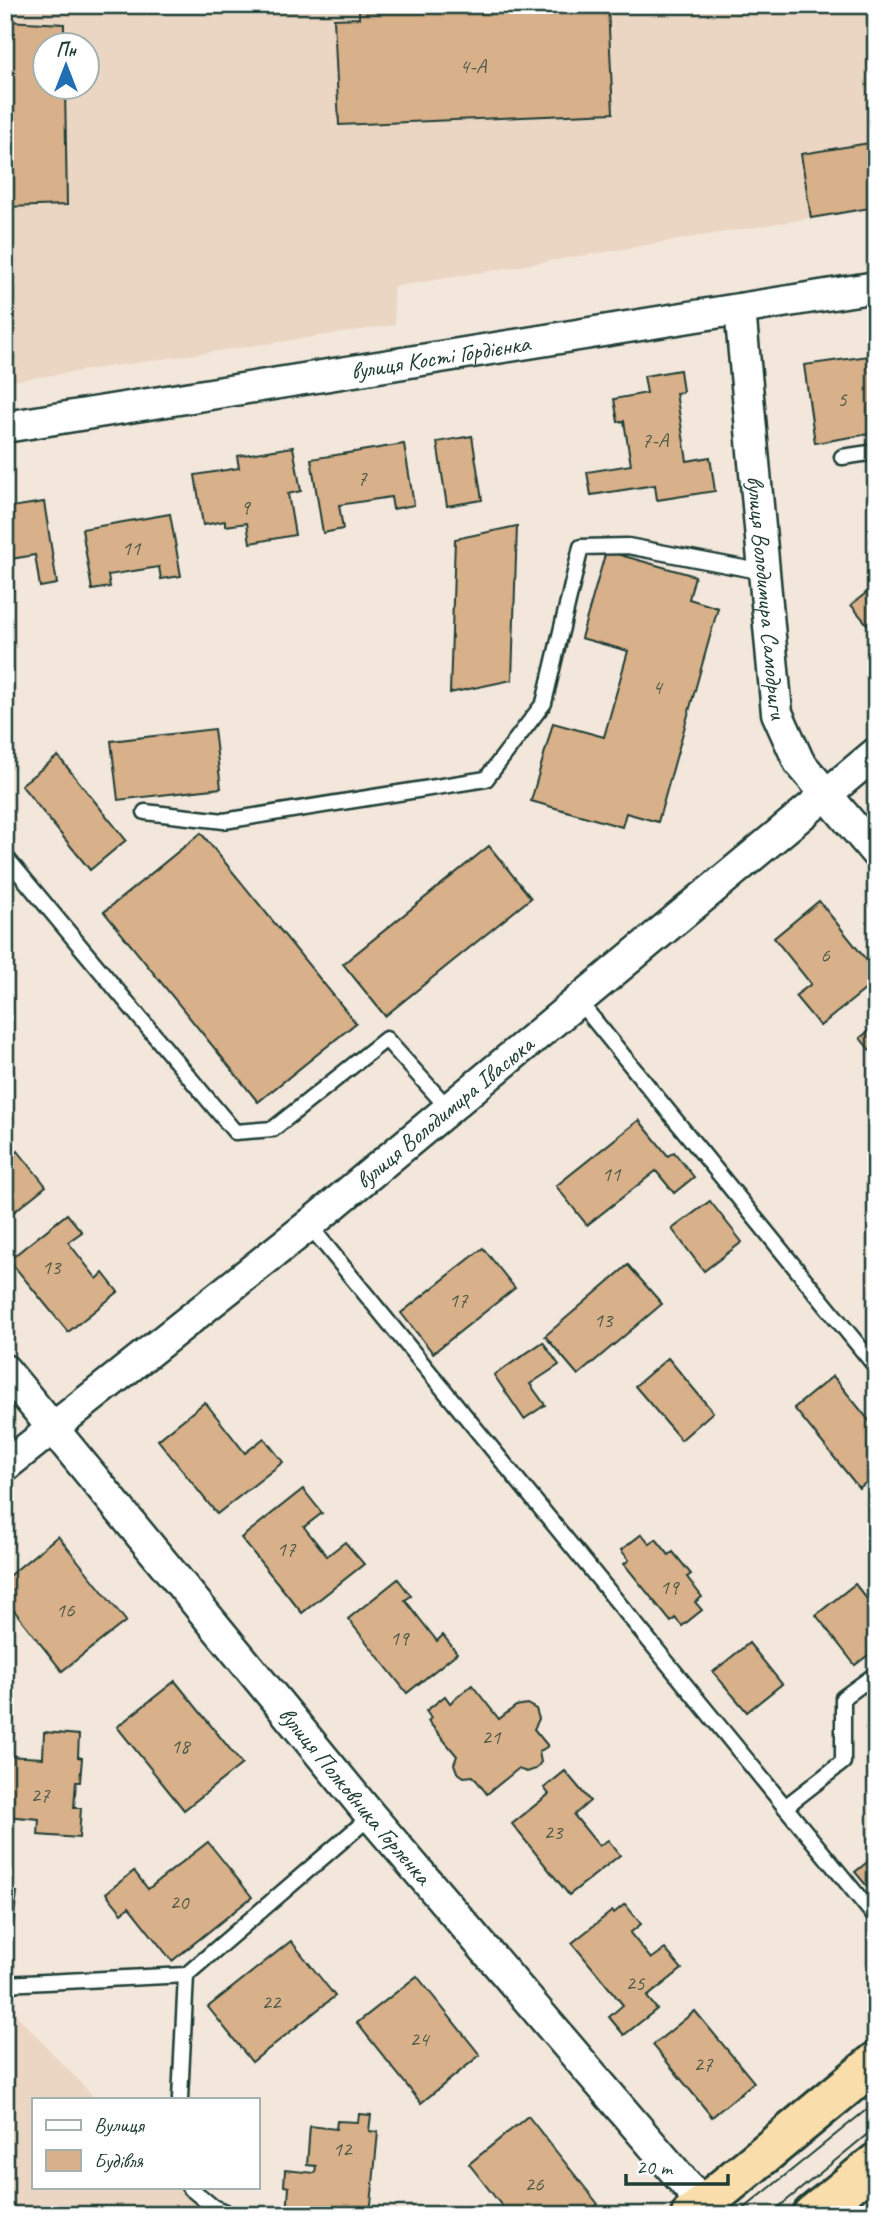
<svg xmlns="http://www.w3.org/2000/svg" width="881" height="2220" viewBox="0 0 881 2220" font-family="Caveat,sans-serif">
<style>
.built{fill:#ebd6c3;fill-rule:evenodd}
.building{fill:#d8b089;stroke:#1f3d34;stroke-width:2}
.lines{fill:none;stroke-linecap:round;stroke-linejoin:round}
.lane-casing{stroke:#1f3d34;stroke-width:19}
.street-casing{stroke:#1f3d34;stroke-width:35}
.highway-casing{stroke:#1f3d34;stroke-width:44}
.lane{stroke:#fff;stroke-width:14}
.street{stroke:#fff;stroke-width:30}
.highway{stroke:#f9deab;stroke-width:38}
.tram{stroke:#1f3d34;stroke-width:2}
.labels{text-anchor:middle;stroke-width:5;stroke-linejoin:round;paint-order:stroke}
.number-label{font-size:21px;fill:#4d5a49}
.street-label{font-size:24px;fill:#1f3d34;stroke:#fff}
</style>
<rect width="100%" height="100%" fill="#f3e7dc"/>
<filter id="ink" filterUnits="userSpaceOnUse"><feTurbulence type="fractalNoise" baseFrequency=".0143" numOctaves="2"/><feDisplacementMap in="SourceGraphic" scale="14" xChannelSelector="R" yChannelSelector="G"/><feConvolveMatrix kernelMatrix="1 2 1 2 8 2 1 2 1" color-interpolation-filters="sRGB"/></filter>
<g filter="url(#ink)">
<g class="built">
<path d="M5 5H876V207L393 287 395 325 5 382ZM46 46H88V88H46Z"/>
<polygon points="5,2003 96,2099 33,2099 33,2187 179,2187 199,2208 210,2215 5,2215"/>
</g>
<g class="building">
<polygon points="359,5 563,5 563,9 608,7 613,113 339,125 334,19 359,18"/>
<polygon points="5,21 64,24 64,46 46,46 46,88 65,88 67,205 5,207"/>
<polygon points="876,142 876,207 811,218 801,154"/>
<polygon points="876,355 876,433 815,443 804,365"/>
<polygon points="680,370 683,392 676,393 687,461 710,457 715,491 657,500 655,485 591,495 587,472 631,465 624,421 618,422 614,399 647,393 644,376"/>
<polygon points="472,436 482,500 447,506 437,442"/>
<polygon points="404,444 414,505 393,509 391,497 339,505 343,529 323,533 311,459"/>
<polygon points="293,447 301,491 288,494 295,535 250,543 247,523 225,526 225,521 203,525 195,475 239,468 237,456"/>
<polygon points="44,502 57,584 40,587 35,555 5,560 5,508"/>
<polygon points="170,514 181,576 161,579 159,567 108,575 110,587 92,590 82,529"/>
<polygon points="517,526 512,680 450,693 455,539"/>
<polygon points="606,551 695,576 689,599 718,608 658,822 626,813 622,827 531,801 553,723 604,737 628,651 581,638"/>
<polygon points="11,573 13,590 5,592 5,574"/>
<polygon points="876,585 876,635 851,605"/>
<polygon points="214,729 221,788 118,800 111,741"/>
<polygon points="58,756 126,840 90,870 21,785"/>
<polygon points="201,833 356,1023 258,1102 104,912"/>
<polygon points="489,846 531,898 385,1016 343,964"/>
<polygon points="819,901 876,972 876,981 820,1026 795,996 811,984 774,938"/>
<polygon points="876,1025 876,1058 860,1038"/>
<polygon points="639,1120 668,1156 674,1152 694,1177 674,1193 656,1171 587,1225 556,1186"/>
<polygon points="18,1151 46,1186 5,1219 5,1162"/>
<polygon points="710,1201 742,1242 704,1271 672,1229"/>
<polygon points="67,1214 82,1232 68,1242 97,1279 103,1273 118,1292 68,1332 9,1260"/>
<polygon points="483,1248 515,1288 433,1353 401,1313"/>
<polygon points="628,1265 662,1304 578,1375 545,1336"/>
<polygon points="543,1342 559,1365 530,1384 545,1405 524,1419 494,1375"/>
<polygon points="668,1358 713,1412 681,1440 635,1386"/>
<polygon points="833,1376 876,1429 876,1475 859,1488 794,1408"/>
<polygon points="205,1402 245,1453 264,1438 283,1462 217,1514 158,1440"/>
<polygon points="303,1489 322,1513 304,1527 327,1556 345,1542 364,1564 302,1613 241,1538"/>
<polygon points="642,1534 650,1544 656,1539 669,1555 673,1552 691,1574 687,1577 702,1597 695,1602 702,1610 682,1626 675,1618 671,1622 624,1564 629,1560 621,1550"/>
<polygon points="58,1536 126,1621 62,1671 5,1599 5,1579"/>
<polygon points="398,1579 411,1596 405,1600 437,1641 443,1635 457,1653 407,1693 348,1619"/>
<polygon points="855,1584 876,1610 876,1649 855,1665 816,1615"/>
<polygon points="749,1643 782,1684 747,1712 713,1672"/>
<polygon points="175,1681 242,1764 184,1810 117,1727"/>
<polygon points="472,1685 499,1719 516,1706 527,1704 536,1709 539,1719 534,1729 548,1746 539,1752 541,1762 536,1769 527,1772 518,1769 487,1794 473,1776 464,1777 457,1772 454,1764 457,1756 428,1721 431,1718 426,1711 445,1696 450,1703"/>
<polygon points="876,1721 876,1740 866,1728"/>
<polygon points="44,1732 79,1735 78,1757 82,1758 80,1782 76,1782 74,1808 81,1808 79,1838 38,1835 39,1819 5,1816 5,1756 43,1758"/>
<polygon points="565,1771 590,1801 574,1815 599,1846 608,1840 620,1855 569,1895 512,1824 549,1794 544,1788"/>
<polygon points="208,1842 252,1897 172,1961 129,1907 122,1913 106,1893 134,1871 148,1889"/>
<polygon points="876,1855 876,1897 855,1872"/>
<polygon points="5,1890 17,1892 11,1940 5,1940"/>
<polygon points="625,1904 641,1924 630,1933 651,1959 665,1949 682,1969 647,1997 657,2009 624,2035 609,2017 623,2005 572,1943 612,1911 614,1913"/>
<polygon points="291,1941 335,1996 252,2062 208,2007"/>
<polygon points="417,1976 480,2055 421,2103 357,2023"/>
<polygon points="695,2011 754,2082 712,2117 653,2045"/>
<polygon points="359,2114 371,2115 369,2131 378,2132 370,2215 287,2215 289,2187 284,2186 285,2170 315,2173 316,2166 307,2165 310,2126 336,2129 337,2121 358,2122"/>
<polygon points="528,2116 598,2204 585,2215 509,2215 469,2164"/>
</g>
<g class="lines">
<g class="lane-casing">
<g id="lane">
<polyline points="842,457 876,452"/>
<polyline points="145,812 224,821 486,779 544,703 581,547 628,546 764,572"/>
<polyline points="5,856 235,1132 273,1129 386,1039 448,1108"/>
<polyline points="577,999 876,1367"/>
<polyline points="309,1225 876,1918"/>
<polyline points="785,1807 843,1762 843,1698 876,1674"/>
<polyline points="5,1984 186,1975 371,1816"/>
<polyline points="180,2099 186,1975"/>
<polyline points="189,2187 213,2207 232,2215"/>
</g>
</g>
<g class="street-casing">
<g id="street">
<path id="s1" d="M740 309 777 713 799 762 876 853"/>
<path id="s2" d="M5 427 876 287"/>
<path id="s3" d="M5 1370 371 1816 712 2215"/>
<path id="s4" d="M5 1466 309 1225 876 753"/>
</g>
</g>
<g class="highway-casing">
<g id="highway">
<polyline points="691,2215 876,2062"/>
<polyline points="812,2215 876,2163"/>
</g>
</g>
<use href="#lane" class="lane"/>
<use href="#street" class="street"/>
<use href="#highway" class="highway"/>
<g class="tram">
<polyline points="736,2215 876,2102"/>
<polyline points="769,2215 876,2127"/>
</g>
</g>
</g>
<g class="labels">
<g class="number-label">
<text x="473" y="73">4-А</text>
<text x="842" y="406">5</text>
<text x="655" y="447">7-А</text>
<text x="362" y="485">7</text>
<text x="245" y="514">9</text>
<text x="131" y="555">11</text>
<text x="657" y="694">4</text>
<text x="825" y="962">6</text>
<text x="611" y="1181">11</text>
<text x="51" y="1274">13</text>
<text x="458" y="1307">17</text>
<text x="603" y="1327">13</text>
<text x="286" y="1556">17</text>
<text x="669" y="1594">19</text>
<text x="65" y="1617">16</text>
<text x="399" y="1645">19</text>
<text x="491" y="1744">21</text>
<text x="180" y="1753">18</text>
<text x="40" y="1802">27</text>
<text x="553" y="1839">23</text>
<text x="179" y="1909">20</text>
<text x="635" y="1990">25</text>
<text x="271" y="2009">22</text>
<text x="419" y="2046">24</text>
<text x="703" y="2071">27</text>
<text x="342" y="2156">12</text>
<text x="534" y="2191">26</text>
</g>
<g class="street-label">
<text dy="8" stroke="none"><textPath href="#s2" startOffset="441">вулиця Кості Гордієнка</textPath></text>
<text dy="8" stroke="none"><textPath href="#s1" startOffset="289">вулиця Володимира Самодриги</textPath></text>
<text dy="8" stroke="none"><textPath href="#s4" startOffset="564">вулиця Володимира Івасюка</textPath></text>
<text dy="8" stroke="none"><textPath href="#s3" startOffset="551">вулиця Полковника Горленка</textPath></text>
</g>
</g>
<rect width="881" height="2220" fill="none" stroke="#fff" stroke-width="28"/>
<rect x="14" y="14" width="853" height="2192" fill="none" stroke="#1f3d34" stroke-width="2.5" filter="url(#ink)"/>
<rect x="32" y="2098" width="228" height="91" fill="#ffffff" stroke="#a5b1ae" stroke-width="2"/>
<rect x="46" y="2120" width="35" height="10" fill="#ffffff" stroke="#a5b1ae" stroke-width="2"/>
<text x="94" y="2132" font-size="21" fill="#1f3d34">Вулиця</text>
<rect x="46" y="2150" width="35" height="21" fill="#d8b089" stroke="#a5b1ae" stroke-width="2"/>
<text x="94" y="2168" font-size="21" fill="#1f3d34">Будівля</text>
<g transform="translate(66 66)"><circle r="33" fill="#ffffff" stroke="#a5b1ae" stroke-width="2"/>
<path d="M0-5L12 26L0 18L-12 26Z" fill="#1f6fb2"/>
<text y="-10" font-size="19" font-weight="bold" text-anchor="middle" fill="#1f3d34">Пн</text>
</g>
<path d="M626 2174v10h102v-10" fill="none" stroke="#1f3d34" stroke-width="3.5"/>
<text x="636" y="2174" font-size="21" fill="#1f3d34" stroke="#ffffff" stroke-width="5" paint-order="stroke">20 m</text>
</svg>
